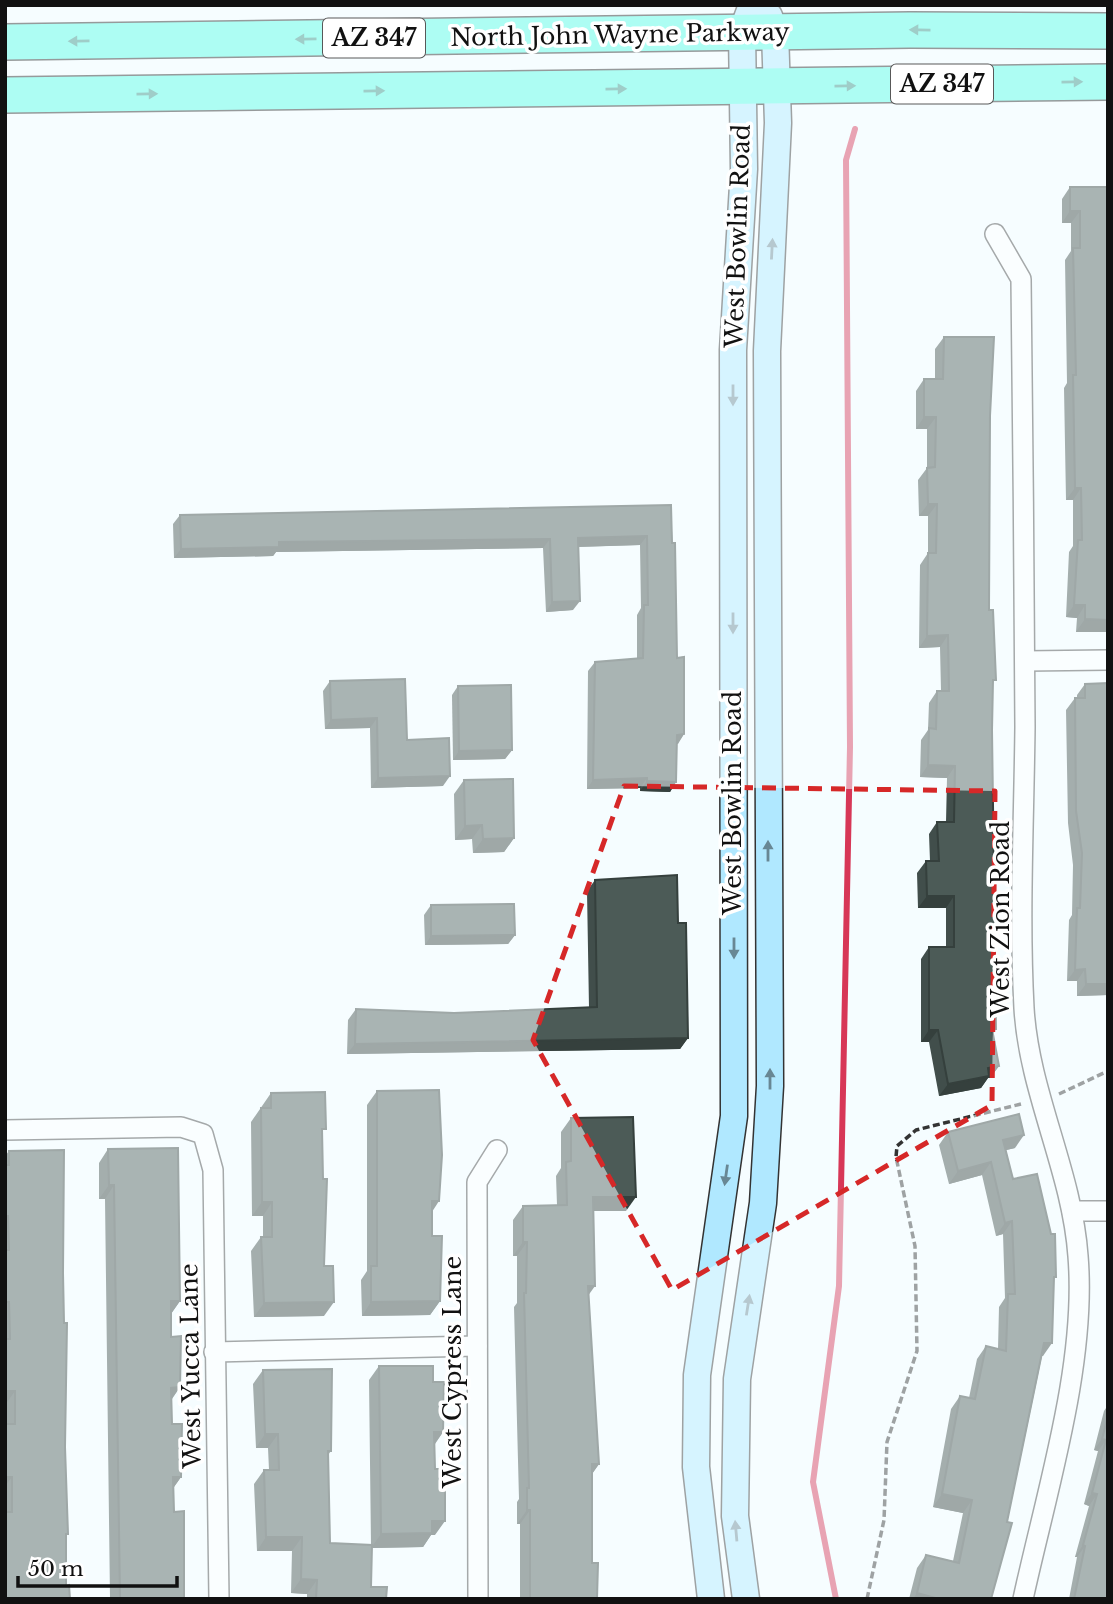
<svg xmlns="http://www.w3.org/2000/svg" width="1113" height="1604" viewBox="0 0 1113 1604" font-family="'Libre Baskerville',serif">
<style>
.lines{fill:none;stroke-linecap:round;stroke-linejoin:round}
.stream{stroke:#d73757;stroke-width:6}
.street-casing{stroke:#444;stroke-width:22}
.secondary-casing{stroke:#333;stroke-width:29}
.highway-casing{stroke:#222;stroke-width:38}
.path{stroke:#333;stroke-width:3.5;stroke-dasharray:7 3.5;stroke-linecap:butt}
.street{stroke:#fff;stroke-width:19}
.secondary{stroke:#b0e8ff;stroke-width:26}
.highway{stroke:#54fde5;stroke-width:35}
.wall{fill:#414e4b}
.shaded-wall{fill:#35403d}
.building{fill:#4c5b57;stroke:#35403d;stroke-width:2}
.oneway{fill:#369386}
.oneway2{fill:#688794}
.marked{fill:none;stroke:#d62828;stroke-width:5;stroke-dasharray:14 9;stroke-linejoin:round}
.labels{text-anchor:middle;stroke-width:7;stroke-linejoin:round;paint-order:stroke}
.shield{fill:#fff;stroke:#585858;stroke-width:2}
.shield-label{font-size:23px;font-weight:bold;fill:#111}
.street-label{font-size:24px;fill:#111;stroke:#fff}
</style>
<rect width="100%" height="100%" fill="#f5fdff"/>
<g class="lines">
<polyline class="stream" points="836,1599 813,1482 839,1286 850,747 846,160 855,129"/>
<g class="street-casing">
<g id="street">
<path d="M995 234 1021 279C1022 428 1025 578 1025 727 1024 820 1019 915 1024 1008 1029 1093 1072 1171 1078 1256 1087 1364 1046 1493 1023 1599"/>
<polyline points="1025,661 1108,660"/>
<polyline points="5,1130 181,1127 203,1134 213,1170 219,1599"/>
<polyline points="1072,1211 1108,1211"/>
<polyline points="214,1352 477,1346"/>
<polyline points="478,1599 477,1182 497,1150"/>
</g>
</g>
<g class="secondary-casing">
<g id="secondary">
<polyline points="711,1599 696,1467 697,1375 734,1116 733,350 744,169 742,32 752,5"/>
<polyline points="746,1599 735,1516 737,1379 763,1203 770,1086 767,351 778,123 775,32 769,16"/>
</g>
</g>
<g class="highway-casing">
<g id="highway">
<polyline points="5,42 910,30 1108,31"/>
<polyline points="5,95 1108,82"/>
</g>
</g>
<g class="path">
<polyline points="1059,1094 1108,1071"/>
<polyline points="867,1599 884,1520 887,1442 917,1351 915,1246 896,1157 897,1146 916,1130 1021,1104"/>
</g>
<use href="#street" class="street"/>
<use href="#secondary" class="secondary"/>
<use href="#highway" class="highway"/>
</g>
<g class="wall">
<polygon points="1070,187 1108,187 1108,632 1076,632 1077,618 1066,617 1069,552 1073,546 1073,500 1066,500 1064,388 1067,383 1065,260 1071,251 1071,223 1062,223 1062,199"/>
<polygon points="944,337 990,416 989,610 993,684 992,730 996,1029 993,1034 999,1066 990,1078 988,1078 981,1088 939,1096 929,1042 921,1042 921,959 929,947 946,947 946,908 918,908 917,873 926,861 930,861 929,834 937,822 946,822 947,778 920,777 921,740 928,730 929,703 937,691 941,691 940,647 919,648 920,565 928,553 928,516 919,516 918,480 927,468 927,429 916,429 916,391 924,379 935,379 935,349"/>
<polygon points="671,505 677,658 684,734 677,744 676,782 670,792 640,791 640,788 587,789 588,671 595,662 637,659 637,615 641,608 640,545 578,547 573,610 546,612 543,548 276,552 273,556 174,558 173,524 180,515"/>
<polygon points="330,681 407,740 443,786 371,788 370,728 325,729 323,691"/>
<polygon points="1108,683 1108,995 1077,996 1077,981 1067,981 1069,920 1072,915 1073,865 1068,823 1066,710 1075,698 1077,698 1077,695 1085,684"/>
<polygon points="458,686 512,750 505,759 453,760 452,695"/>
<polygon points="464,780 514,838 504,852 473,853 472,839 455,840 454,794"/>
<polygon points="595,880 678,923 688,1038 680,1049 347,1054 348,1020 356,1009 454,1013 589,1008 587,891"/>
<polygon points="431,905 515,935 508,944 425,945 424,915"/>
<polygon points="377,1091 432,1212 432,1236 440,1301 430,1315 362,1316 361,1280 367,1271 367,1105"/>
<polygon points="271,1093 322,1134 324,1316 254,1317 251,1251 261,1237 263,1237 263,1216 252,1216 251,1122"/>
<polygon points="571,1118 626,1211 593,1211 588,1296 599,1464 592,1474 592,1563 597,1599 520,1599 520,1524 517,1524 517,1502 519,1499 514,1307 517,1303 517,1256 513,1256 513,1220 523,1206 557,1205 556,1176 561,1168 561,1132"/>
<polygon points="948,1132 1015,1148 1006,1150 1013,1179 1054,1281 1043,1356 1042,1356 991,1599 909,1599 917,1568 926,1555 953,1561 963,1513 933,1507 951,1409 960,1396 969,1398 977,1359 986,1346 998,1349 999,1307 1005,1298 1003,1234 996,1236 982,1175 949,1184 939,1145"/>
<polygon points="108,1149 180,1301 171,1314 171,1337 180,1387 172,1399 172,1424 181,1477 173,1488 174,1512 184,1599 110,1599 105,1199 99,1199 99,1163"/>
<polygon points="9,1151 63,1273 66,1586 70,1599 5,1599 5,1156"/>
<polygon points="379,1366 433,1382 443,1432 435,1444 435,1535 431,1535 423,1547 372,1548 371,1587 386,1599 307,1599 307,1594 291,1593 292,1551 257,1551 254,1484 264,1470 269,1470 268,1448 256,1448 253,1384 263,1370 331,1451 328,1455 330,1543 371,1545 369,1380"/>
<polygon points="1108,1405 1108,1599 1069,1599 1077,1557 1075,1557 1089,1506 1084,1504 1098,1451 1094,1450 1104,1411"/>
</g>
<g class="shaded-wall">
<polygon points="1070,211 1080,211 1071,223 1062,223"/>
<polygon points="924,417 936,417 927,429 916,429"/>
<polygon points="1075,488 1081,488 1073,500 1066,500"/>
<polygon points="928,504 937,504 928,516 919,516"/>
<polygon points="647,536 640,545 571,547 578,538"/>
<polygon points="550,539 543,548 276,552 273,556 174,558 181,549 279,542"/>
<polygon points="580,601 573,610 546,612 552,602"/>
<polygon points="1074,605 1085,605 1077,618 1066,617"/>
<polygon points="1085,619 1108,620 1108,632 1076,632"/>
<polygon points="948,635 940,647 919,648 927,636"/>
<polygon points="377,718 370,728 325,729 331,720"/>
<polygon points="684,734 678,744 670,744 677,735"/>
<polygon points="512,750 505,759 453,760 459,751"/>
<polygon points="928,765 955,766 947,778 920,777"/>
<polygon points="450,776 443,786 371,788 378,778"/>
<polygon points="647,778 640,788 587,789 593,780"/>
<polygon points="647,781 676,782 670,792 640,791"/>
<polygon points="482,825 472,839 455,840 465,826"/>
<polygon points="514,838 504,852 473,853 483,839"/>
<polygon points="927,896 954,896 946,908 918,908"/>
<polygon points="515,935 508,944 425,945 431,936"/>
<polygon points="1085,969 1077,981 1067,981 1075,970"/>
<polygon points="1086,984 1108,984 1108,995 1077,996"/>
<polygon points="929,1030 938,1030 929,1042 921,1042"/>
<polygon points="688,1038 680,1049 347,1054 355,1044"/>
<polygon points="999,1066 990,1078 988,1078 981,1088 939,1096 948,1084 988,1068"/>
<polygon points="1024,1135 1015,1148 994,1153 1003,1140"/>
<polygon points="991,1162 982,1175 949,1184 958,1171"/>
<polygon points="109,1185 114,1185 105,1199 99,1199"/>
<polygon points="593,1197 636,1197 626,1211 583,1211"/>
<polygon points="432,1201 439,1201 430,1215"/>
<polygon points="262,1202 272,1202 263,1216 252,1216"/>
<polygon points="1012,1221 1003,1234 996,1236 1005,1223"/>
<polygon points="523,1242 527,1242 517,1256 513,1256"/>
<polygon points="588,1286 595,1286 585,1300"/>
<polygon points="171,1301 180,1301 170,1315"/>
<polygon points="440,1301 430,1315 362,1316 371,1302"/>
<polygon points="334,1302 324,1316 254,1317 264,1303"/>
<polygon points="1044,1343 1052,1343 1043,1356 1035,1355"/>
<polygon points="180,1387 170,1401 171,1388"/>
<polygon points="5,1391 15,1391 5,1405"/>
<polygon points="434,1432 443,1432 433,1446"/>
<polygon points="265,1434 278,1434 268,1448 256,1448"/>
<polygon points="1102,1439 1106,1440 1098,1451 1094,1450"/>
<polygon points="592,1464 599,1464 589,1478"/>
<polygon points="5,1477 12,1477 5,1486"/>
<polygon points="173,1477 181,1477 172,1490"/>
<polygon points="1092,1493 1097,1494 1089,1506 1084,1504"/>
<polygon points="942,1494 972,1500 963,1513 933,1507"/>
<polygon points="527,1510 530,1510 520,1524 517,1524"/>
<polygon points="432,1521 445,1521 435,1535 431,1535 423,1547 371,1548 381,1534"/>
<polygon points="266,1537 302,1537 292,1551 257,1551"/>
<polygon points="1083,1545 1085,1546 1077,1557 1075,1557"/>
<polygon points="301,1579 317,1580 307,1594 291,1593"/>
<polygon points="917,1593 939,1599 913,1599"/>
</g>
<g class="building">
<polygon points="1070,187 1108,187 1108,620 1085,619 1085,605 1074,605 1078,540 1082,540 1081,488 1075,488 1073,375 1076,375 1073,248 1080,248 1080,211 1070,211"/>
<polygon points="944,337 994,337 990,416 989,610 993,610 996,680 993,680 992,730 996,1029 992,1029 999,1066 988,1068 989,1076 948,1084 938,1030 929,1030 929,947 954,947 954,896 927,896 926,861 939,861 937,822 954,822 955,766 928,765 929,728 936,729 937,691 949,691 948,635 927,636 928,553 936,553 937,504 928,504 927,468 935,467 936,417 924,417 924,379 943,379"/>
<polygon points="671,505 672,543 675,543 677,658 684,657 684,734 677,735 676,782 647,781 647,778 593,780 595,662 643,658 644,605 648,605 647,536 578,538 580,601 552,602 550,539 279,542 279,547 181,549 180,515"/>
<polygon points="405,679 407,740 449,738 450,776 378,778 377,718 331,720 330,681"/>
<polygon points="1108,683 1108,984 1086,984 1085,969 1075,970 1077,908 1080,908 1082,853 1076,811 1075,698 1085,698 1085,684"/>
<polygon points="511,685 512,750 459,751 458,686"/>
<polygon points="513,779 514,838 483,839 482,825 465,826 464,780"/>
<polygon points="677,875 678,923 686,923 688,1038 355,1044 356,1009 454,1013 597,1007 595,880"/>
<polygon points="514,904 515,935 431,936 431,905"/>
<polygon points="439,1090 442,1155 439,1201 432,1201 432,1236 442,1236 440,1301 371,1302 371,1266 377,1266 377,1091"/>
<polygon points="325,1092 326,1129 322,1129 323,1179 327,1179 324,1266 333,1266 334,1302 264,1303 261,1237 272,1237 272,1202 262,1202 261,1108 271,1108 271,1093"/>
<polygon points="1019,1114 1024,1135 1003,1140 1013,1179 1037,1174 1051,1234 1055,1234 1056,1277 1054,1277 1052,1343 1044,1343 1007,1522 1012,1523 991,1599 939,1599 917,1593 926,1555 959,1563 972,1500 942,1494 960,1396 975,1399 986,1346 1006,1351 1008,1294 1015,1294 1012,1221 1005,1223 991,1162 958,1171 948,1132"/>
<polygon points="633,1117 636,1197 593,1197 595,1286 588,1286 599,1464 592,1464 592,1563 598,1563 597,1599 530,1599 530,1510 527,1510 527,1488 529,1488 524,1293 526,1293 527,1242 523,1242 523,1206 567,1205 566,1162 571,1161 571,1118"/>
<polygon points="178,1148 180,1301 171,1301 171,1337 181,1336 180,1387 171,1388 172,1424 182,1424 181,1477 173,1477 174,1512 184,1511 184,1599 120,1599 114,1185 109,1185 108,1149"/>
<polygon points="64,1150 63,1273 64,1323 67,1323 65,1447 68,1534 66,1534 66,1586 69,1585 70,1599 6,1599 5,1512 12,1512 12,1477 5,1477 5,1424 15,1424 15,1391 5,1391 5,1339 10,1339 9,1302 5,1302 5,1250 9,1250 8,1216 5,1216 5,1165 9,1165 9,1151"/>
<polygon points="379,1366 433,1366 433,1382 444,1382 443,1432 434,1432 435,1469 445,1469 445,1521 432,1521 432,1533 381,1534"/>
<polygon points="332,1369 331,1451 328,1451 330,1543 372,1545 371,1587 387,1587 386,1599 316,1599 317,1580 301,1579 302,1537 266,1537 264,1470 279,1470 278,1434 265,1434 263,1370"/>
<polygon points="1108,1416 1108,1599 1074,1599 1085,1546 1083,1545 1097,1494 1092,1493 1106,1440 1102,1439"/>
</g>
<defs><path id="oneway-solid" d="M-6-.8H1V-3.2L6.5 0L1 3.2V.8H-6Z" transform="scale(1.75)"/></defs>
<g class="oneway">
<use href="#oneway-solid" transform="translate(920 30) rotate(-179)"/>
<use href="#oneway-solid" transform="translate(306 39) rotate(179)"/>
<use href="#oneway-solid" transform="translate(79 41) rotate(179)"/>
<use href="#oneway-solid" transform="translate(1072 82) rotate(-1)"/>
<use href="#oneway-solid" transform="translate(845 86) rotate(-1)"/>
<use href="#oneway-solid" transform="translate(616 89) rotate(-1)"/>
<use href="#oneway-solid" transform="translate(374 91) rotate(-1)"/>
<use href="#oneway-solid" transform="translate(147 94) rotate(-1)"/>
</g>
<g class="oneway2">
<use href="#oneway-solid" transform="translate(772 249) rotate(-87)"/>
<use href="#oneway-solid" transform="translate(733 395) rotate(90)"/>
<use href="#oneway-solid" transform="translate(733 623) rotate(90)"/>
<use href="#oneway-solid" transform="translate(768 851) rotate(-90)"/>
<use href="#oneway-solid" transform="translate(734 948) rotate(90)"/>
<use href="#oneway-solid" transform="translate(770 1079) rotate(-90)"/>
<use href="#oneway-solid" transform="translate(726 1175) rotate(98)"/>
<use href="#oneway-solid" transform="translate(748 1305) rotate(-81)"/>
<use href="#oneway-solid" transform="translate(736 1531) rotate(-95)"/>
</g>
<path d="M0 0H1113V1604H0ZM624 786 995 791 992 1105 672 1290 533 1040Z" fill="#f5fdff" fill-opacity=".55" fill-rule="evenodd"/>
<path class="marked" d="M624 786 995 791 992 1105 672 1290 533 1040Z"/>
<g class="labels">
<g class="shield">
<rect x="323" y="18.5" width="102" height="39" rx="5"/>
<rect x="891" y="64.5" width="102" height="39" rx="5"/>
</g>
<g class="shield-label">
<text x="374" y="46">AZ 347</text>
<text x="942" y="92">AZ 347</text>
</g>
<g class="street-label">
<text transform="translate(620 35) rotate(-1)" y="8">North John Wayne Parkway</text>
<text transform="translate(738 236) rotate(-88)" y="8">West Bowlin Road</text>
<text transform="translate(733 803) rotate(-90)" y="8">West Bowlin Road</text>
<text transform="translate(1001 919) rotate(-90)" y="8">West Zion Road</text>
<text transform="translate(191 1366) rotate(-91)" y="8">West Yucca Lane</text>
<text transform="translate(453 1372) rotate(-90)" y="8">West Cypress Lane</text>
</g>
</g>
<rect width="1113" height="1604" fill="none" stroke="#111111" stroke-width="14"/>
<path d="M18 1576v10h159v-10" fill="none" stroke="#111111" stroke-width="3.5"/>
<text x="28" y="1576" font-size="21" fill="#111111" stroke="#ffffff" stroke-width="5" paint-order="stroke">50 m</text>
</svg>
